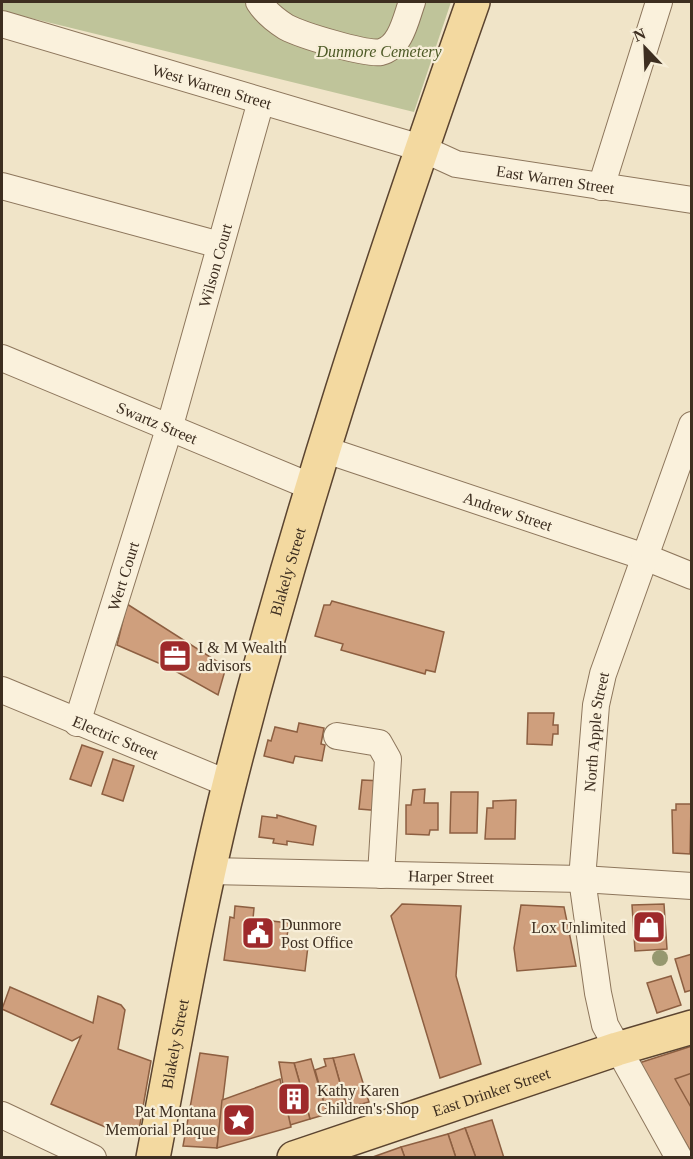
<svg xmlns="http://www.w3.org/2000/svg" width="693" height="1159" viewBox="0 0 693 1159" font-family="'Times New Roman',serif">
<style>
.cemetery{fill:#bfc49a}
.building{fill:#cf9f7d;stroke:#8d5f41;stroke-width:1.5}
.lines{fill:none;stroke-linecap:round;stroke-linejoin:round}
.minor-casing{stroke:#8d765c;stroke-width:28}
.major-casing{stroke:#5b4430;stroke-width:36}
.minor{stroke:#faf1dc;stroke-width:26}
.major{stroke:#f3d9a0;stroke-width:33}
.tree{fill:#96986f}
.labels{text-anchor:middle;stroke-width:4.5;stroke-linejoin:round;paint-order:stroke}
.park-label{font-size:16px;font-style:italic;fill:#4d5a26;stroke:#f7eed8}
.street-label{font-size:16px;fill:#3d2e20;stroke:#f7eed8}
.poi-label{font-size:16px;fill:#3d2e20;stroke:#f7eed8;text-anchor:start}
</style>
<rect width="100%" height="100%" fill="#f0e4c8"/>
<polygon class="cemetery" points="2,2 451,2 414,112 2,11"/>
<g class="building">
<polygon points="332,601 444,632 435,672 426,670 425,674 341,650 343,644 315,636 324,605 330,605"/>
<polygon points="127,604 226,667 218,695 170,668 117,645"/>
<polygon points="528,713 554,713 553,725 558,725 558,734 553,734 552,745 527,744"/>
<polygon points="299,723 324,728 321,744 325,745 322,761 295,756 293,763 264,756 268,740 271,741 275,727 297,732"/>
<polygon points="82,745 103,752 91,786 70,779"/>
<polygon points="113,759 134,766 123,801 102,794"/>
<polygon points="362,780 383,781 382,811 359,809"/>
<polygon points="425,789 424,803 438,803 438,830 430,830 429,835 406,834 406,805 411,805 413,790"/>
<polygon points="451,792 478,792 477,833 450,833"/>
<polygon points="516,800 515,839 485,839 487,808 493,808 493,801"/>
<polygon points="676,804 691,804 690,854 673,853 672,810 676,810"/>
<polygon points="277,815 316,826 313,845 287,841 287,845 273,843 274,839 259,837 262,816 277,818"/>
<polygon points="402,904 461,906 456,976 481,1064 440,1078 391,916"/>
<polygon points="664,904 667,949 635,951 632,905"/>
<polygon points="521,905 564,907 576,966 517,971 514,948"/>
<polygon points="235,906 254,908 253,919 289,923 286,943 308,946 305,971 224,960 230,917 234,918"/>
<polygon points="692,954 692,990 685,992 675,959"/>
<polygon points="671,976 681,1005 657,1013 647,983"/>
<polygon points="10,987 93,1023 98,996 121,1005 125,1010 118,1049 151,1061 139,1130 134,1133 110,1129 51,1104 81,1036 72,1041 2,1009"/>
<polygon points="692,1046 692,1154 639,1063"/>
<polygon points="200,1053 228,1057 217,1148 183,1146"/>
<polygon points="354,1054 369,1102 347,1108 333,1058"/>
<polygon points="333,1058 347,1108 327,1114 315,1070 326,1066 324,1059"/>
<polygon points="311,1059 327,1114 310,1119 294,1063"/>
<polygon points="279,1062 294,1063 310,1119 290,1125"/>
<polygon points="692,1073 692,1109 675,1079"/>
<polygon points="280,1079 291,1127 217,1148 222,1100"/>
<polygon points="492,1120 504,1158 476,1158 465,1128"/>
<polygon points="465,1128 476,1158 456,1158 448,1134"/>
<polygon points="448,1134 456,1158 405,1158 401,1147"/>
<polygon points="401,1147 405,1158 370,1158"/>
</g>
<g class="lines">
<g class="minor-casing">
<g id="minor">
<path d="M259 2C266 13 275 20 286 27 301 35 366 55 381 52 401 47 406 18 412 2"/>
<path id="s1" d="M2 24 421 148 456 164 692 200"/>
<polyline points="2,186 220,245"/>
<polyline points="601,187 659,2"/>
<path id="s2" d="M2 358 312 487"/>
<path id="s3" d="M323 449 645 557 692 576"/>
<path id="s4" d="M2 690 229 784"/>
<path id="s5" d="M77 723 169 429 261 101"/>
<polyline points="337,736 379,743 388,759 381,875"/>
<path id="s6" d="M209 871 582 879 692 886"/>
<polyline points="2,1115 93,1158"/>
<path id="s7" d="M679 1158 605 1025 598 993 582 879 596 705 603 674 692 425"/>
</g>
</g>
<g class="major-casing">
<g id="major">
<path id="s8" d="M153 1158C177 1033 198 908 229 785 296 520 382 260 473 2"/>
<path id="s9" d="M294 1158 617 1049 692 1027"/>
</g>
</g>
<use href="#minor" class="minor"/>
<use href="#major" class="major"/>
</g>
<circle class="tree" cx="660" cy="958" r="8"/>
<defs>
<g id="office-square" transform="scale(1.725)"><rect x="-9" y="-9" width="18" height="18" rx="4" fill="#9e2a2b" stroke="#f7eed8"/><path d="M-6-3h4V-5.5h4V-3h4V5H-6ZM-1-4.5V-3h2v-1.5ZM-6 0V1H6V0Z" fill="#fff"/></g>
<g id="shop-square" transform="scale(1.725)"><rect x="-9" y="-9" width="18" height="18" rx="4" fill="#9e2a2b" stroke="#f7eed8"/><path d="M-5-2.5h2.3a2.7 3.5 0 0 1 5.4 0H5L5.5 6h-11ZM-1.5-2.5h3a1.5 2.3 0 0 0-3 0Z" fill="#fff"/></g>
<g id="civic-square" transform="scale(1.725)"><rect x="-9" y="-9" width="18" height="18" rx="4" fill="#9e2a2b" stroke="#f7eed8"/><path d="M-.6-6.5H3V-4.5H.6V-3L4-1V1h2V6H-6V1h2V-1L-.6-3ZM-1.2 2.5V6h2.4V2.5Z" fill="#fff"/></g>
<g id="building-square" transform="scale(1.725)"><rect x="-9" y="-9" width="18" height="18" rx="4" fill="#9e2a2b" stroke="#f7eed8"/><path d="M-4-6H4V6H1V3H-1V6H-4ZM-2.5-4.3h1.7v1.8h-1.7ZM.8-4.3h1.7v1.8H.8ZM-2.5-1h1.7V.8h-1.7ZM.8-1h1.7V.8H.8Z" fill="#fff"/></g>
<g id="sight-square" transform="scale(1.725)"><rect x="-9" y="-9" width="18" height="18" rx="4" fill="#9e2a2b" stroke="#f7eed8"/><path d="M0-6L1.8-2.2L6-1.7L2.9 1.2L3.7 5.4L0 3.3L-3.7 5.4L-2.9 1.2L-6-1.7L-1.8-2.2Z" fill="#fff"/></g>
</defs>
<g fill-rule="evenodd">
<use href="#office-square" x="175" y="656"/>
<use href="#shop-square" x="649" y="927"/>
<use href="#civic-square" x="258" y="933"/>
<use href="#building-square" x="294" y="1099"/>
<use href="#sight-square" x="239" y="1120"/>
</g>
<g class="labels">
<g class="park-label">
<text x="379" y="57">Dunmore Cemetery</text>
</g>
<g class="street-label">
<text dy="6" stroke="none"><textPath href="#s1" startOffset="219">West Warren Street</textPath></text>
<text dy="6" stroke="none"><textPath href="#s1" startOffset="576">East Warren Street</textPath></text>
<text dy="6" stroke="none"><textPath href="#s5" startOffset="478">Wilson Court</textPath></text>
<text dy="6" stroke="none"><textPath href="#s2" startOffset="168">Swartz Street</textPath></text>
<text dy="6" stroke="none"><textPath href="#s3" startOffset="195">Andrew Street</textPath></text>
<text dy="6" stroke="none"><textPath href="#s8" startOffset="602">Blakely Street</textPath></text>
<text dy="6" stroke="none"><textPath href="#s5" startOffset="154">Wert Court</textPath></text>
<text dy="6" stroke="none"><textPath href="#s7" startOffset="448">North Apple Street</textPath></text>
<text dy="6" stroke="none"><textPath href="#s4" startOffset="123">Electric Street</textPath></text>
<text dy="6" stroke="none"><textPath href="#s6" startOffset="242">Harper Street</textPath></text>
<text dy="6" stroke="none"><textPath href="#s8" startOffset="116">Blakely Street</textPath></text>
<text dy="6" stroke="none"><textPath href="#s9" startOffset="208">East Drinker Street</textPath></text>
</g>
<g class="poi-label">
<text x="198" y="653">I &amp; M Wealth<tspan x="198" dy="18">advisors</tspan></text>
<text x="281" y="930">Dunmore<tspan x="281" dy="18">Post Office</tspan></text>
<text x="626" y="933" text-anchor="end">Lox Unlimited</text>
<text x="317" y="1096">Kathy Karen<tspan x="317" dy="18">Children's Shop</tspan></text>
<text x="216" y="1117" text-anchor="end">Pat Montana<tspan x="216" dy="18">Memorial Plaque</tspan></text>
</g>
</g>
<rect width="693" height="1159" fill="none" stroke="#3d2e20" stroke-width="6"/>
<g transform="translate(645 48) rotate(337)" stroke="#f7eed8" stroke-width="4.5" paint-order="stroke">
<path d="M0-4.5L10 22L0 15L-10 22Z" fill="#3d2e20"/>
<text y="-9" font-size="16" font-weight="bold" text-anchor="middle" fill="#3d2e20">N</text>
</g>
</svg>
